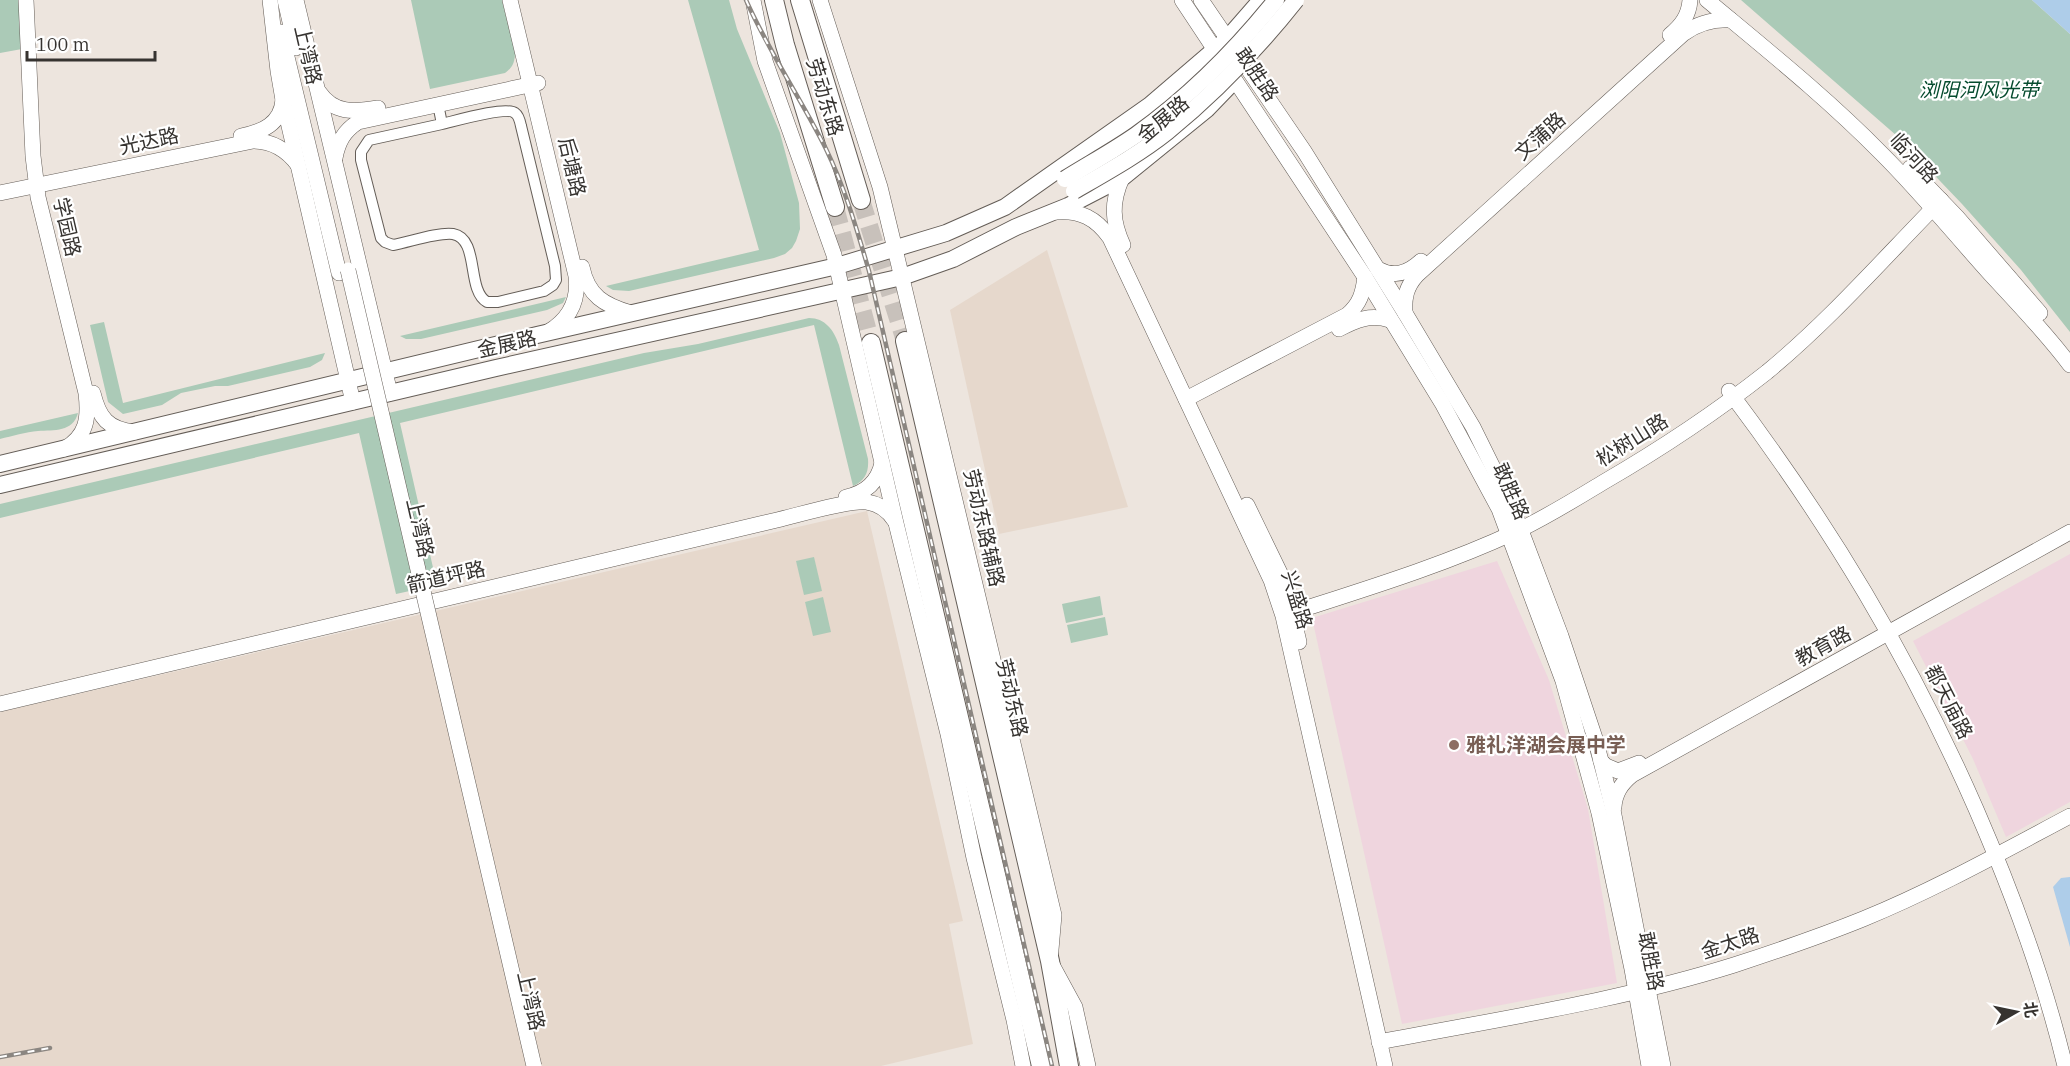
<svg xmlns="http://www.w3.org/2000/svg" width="2070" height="1066" viewBox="0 0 2070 1066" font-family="'IBM Plex Serif','Noto Sans SC',serif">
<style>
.built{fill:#e6d8cc}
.education{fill:#efd5de}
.green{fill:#abcab7}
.water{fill:#aecde9}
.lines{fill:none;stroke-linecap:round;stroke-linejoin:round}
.highway-tunnel{stroke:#c8c1bb;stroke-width:18;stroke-dasharray:18 9;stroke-linecap:butt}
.street-casing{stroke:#645d57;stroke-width:12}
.secondary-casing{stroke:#645d57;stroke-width:16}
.primary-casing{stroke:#645d57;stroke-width:18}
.highway-casing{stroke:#645d57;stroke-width:20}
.street{stroke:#fff;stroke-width:10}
.secondary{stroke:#fff;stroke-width:15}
.primary{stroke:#fff;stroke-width:16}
.highway{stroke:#fff;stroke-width:18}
.rail-casing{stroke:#8b8681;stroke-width:4.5}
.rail{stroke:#fff;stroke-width:2;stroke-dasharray:7;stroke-linecap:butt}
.secondary-bridge-casing{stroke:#645d57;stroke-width:16;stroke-linecap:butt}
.primary-bridge-casing{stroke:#645d57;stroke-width:18;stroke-linecap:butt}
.secondary-bridge{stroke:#fff;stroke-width:15}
.primary-bridge{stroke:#fff;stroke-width:16}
.education-dot{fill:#8d6e63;stroke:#fff;stroke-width:2}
.labels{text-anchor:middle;stroke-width:4.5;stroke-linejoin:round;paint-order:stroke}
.street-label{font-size:20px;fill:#363330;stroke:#fff}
.park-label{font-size:20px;font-style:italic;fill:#064c2f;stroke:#fff}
.education-label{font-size:20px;font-weight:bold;fill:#785e54;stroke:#fff;text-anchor:start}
</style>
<rect width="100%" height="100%" fill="#ede5de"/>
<g class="built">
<polygon points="1047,250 1128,507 999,534 950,310"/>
<polygon points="867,511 963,921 949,924 973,1044 881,1066 0,1066 0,712"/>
</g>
<g class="education">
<polygon points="2070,554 2070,802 2006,837 1973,759 1913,641"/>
<polygon points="1497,561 1549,680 1588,809 1617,983 1402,1024 1312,618"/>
</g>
<g class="green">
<polygon points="0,0 20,0 22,49 0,53"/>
<path d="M411 0H502L515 52C515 62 513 67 505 73L430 89Z"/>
<polygon points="688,0 729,0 737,29 780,133 799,203 800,229 796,241 792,248 785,254 774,258 629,291 613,290 606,286 759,250"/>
<polygon points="1741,0 2032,0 2070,34 2070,332 2021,270 1962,204 1897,136"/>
<polygon points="566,297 563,303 547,310 421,339 406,339 400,336"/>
<path d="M809 318C825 318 834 330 839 345L868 459C869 472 865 481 853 486L814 325 400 423 437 585 396 594 359 433 0 518V504L644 353 698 344Z"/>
<polygon points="104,322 123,403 325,353 322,360 310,367 228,386 215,386 181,393 162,405 123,414 108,402 90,325"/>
<path d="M78 413C73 432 54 430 38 431 26 432 12 436 0 439V431Z"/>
<polygon points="814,557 822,591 804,595 796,561"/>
<polygon points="1100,596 1103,615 1066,623 1062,604"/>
<polygon points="823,597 831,632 813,636 805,602"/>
<polygon points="1105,617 1108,635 1071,643 1067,625"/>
</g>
<g class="water">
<polygon points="2032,0 2070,0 2070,34"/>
<polygon points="2070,877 2070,947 2053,887 2061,878"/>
</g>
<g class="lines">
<g class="highway-tunnel">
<polyline points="861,200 905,341"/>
<polyline points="835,207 871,343"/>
</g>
<g class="street-casing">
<path id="street" d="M438 104 442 124 369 140 361 152V160L381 238 385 242 393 245C410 242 437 232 453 234 480 239 466 290 487 302H498L544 291 553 285 556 280 555 266 521 126C520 121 518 115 515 113 506 106 455 121 442 124"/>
</g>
<g class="secondary-casing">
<g id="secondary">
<path d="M26 0 33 156 38 197 86 393C89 418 87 436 64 449"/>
<polyline points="270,0 278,71 283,100 353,402"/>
<polyline points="285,0 296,48"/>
<polyline points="296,0 390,393"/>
<path d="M510 0 576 276C579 300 570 319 548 332"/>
<polyline points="753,0 765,61 834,255 896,523 948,734 974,858 1014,1020 1023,1066"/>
<polyline points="820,0 880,187 895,249 1054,915 1050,961 1075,1007 1088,1066"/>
<polyline points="1182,0 1365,277 1442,403 1499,509 1563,681 1599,813 1632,969 1649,1066"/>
<polyline points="1201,0 1304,151 1405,313 1473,427 1511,504 1561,636 1596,741 1613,810 1663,1066"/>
<path d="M1707 0C1767 50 1827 98 1882 154 1921 193 1955 235 1992 276 2019 305 2046 333 2070 365"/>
<polyline points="281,32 339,273"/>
<path d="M1670 35C1682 25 1689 15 1690 0"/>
<path d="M319 92C334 114 354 112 378 108"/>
<path d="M241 136C262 132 281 124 283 100"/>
<path d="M335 158C338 142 344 131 358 122L538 83"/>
<polyline points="1910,168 1957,217 2040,313"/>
<path d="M1122 178C1111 203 1112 221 1123 245"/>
<path d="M0 193 253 141C272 141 287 150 298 165"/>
<path d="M1056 212C1080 210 1096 218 1110 238L1271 580 1283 616 1385 1066"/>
<path d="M582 267C588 296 604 305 631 313"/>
<path d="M1378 269C1394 278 1408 273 1421 261"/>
<path d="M1405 313C1404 298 1406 287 1417 275L1683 34C1698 23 1713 19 1731 20"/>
<path d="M1339 329C1356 320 1370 314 1390 320"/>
<path d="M1729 391C1829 524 1909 656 1976 809 2012 892 2044 978 2065 1066"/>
<path d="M93 393C99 418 108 429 134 432"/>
<path d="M1186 399 1347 315C1360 304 1363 293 1365 277"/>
<path d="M846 497C866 493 878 482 882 463"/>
<polyline points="1247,505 1281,575 1289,599 1299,642"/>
<path d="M1285 615C1362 590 1442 566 1515 532 1545 518 1574 500 1602 483 1659 450 1715 413 1767 372 1830 320 1884 258 1941 200"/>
<path d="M0 704 777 520C799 515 847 500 867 502 879 504 888 510 894 520"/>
<polyline points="1601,761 1606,766 1618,771 1639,763"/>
<path d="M1614 807C1615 793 1621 784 1632 775L2070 532"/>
<path d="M1379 1042C1498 1019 1619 1001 1734 965 1777 951 1821 936 1863 919 1934 890 2002 852 2070 816"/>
</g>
</g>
<g class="primary-casing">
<g id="primary">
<polyline points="0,464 537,335 837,266 946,233 1005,207 1150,105 1227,39 1261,0"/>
<polyline points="0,485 496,368 902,277 953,259 1016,227 1068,206 1122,178 1207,109 1234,81"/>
</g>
</g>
<g class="highway-casing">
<g id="highway">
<polyline points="774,0 785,45 835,207"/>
<polyline points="800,0 861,200"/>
<polyline points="905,341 1050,961 1069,1066"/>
<polyline points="871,343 1041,1066"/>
</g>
</g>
<use href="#street" class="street"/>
<use href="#secondary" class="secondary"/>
<use href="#primary" class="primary"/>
<use href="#highway" class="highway"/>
<g class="rail-casing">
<g id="rail">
<path d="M746 0C769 52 801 99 826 149 845 188 857 230 869 271L1052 1066"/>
<polyline points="0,1057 50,1048"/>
</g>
</g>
<use href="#rail" class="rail"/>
<g class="secondary-bridge-casing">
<polyline id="secondary-bridge" points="348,270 534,1066"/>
</g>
<g class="primary-bridge-casing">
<g id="primary-bridge">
<path d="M1065 179C1089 164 1113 151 1136 135 1189 97 1235 51 1276 0"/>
<path d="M1074 191C1105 173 1138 155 1167 132 1215 93 1258 48 1296 0"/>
</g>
</g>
<use href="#secondary-bridge" class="secondary-bridge"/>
<use href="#primary-bridge" class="primary-bridge"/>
</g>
<circle class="education-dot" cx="1454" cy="745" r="6"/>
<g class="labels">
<g class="street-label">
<text transform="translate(308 55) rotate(77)" y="7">上湾路</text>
<text transform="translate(1257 74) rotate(56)" y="7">敢胜路</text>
<text transform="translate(825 97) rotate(73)" y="7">劳动东路</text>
<text transform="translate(1163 119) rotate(-40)" y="7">金展路</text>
<text transform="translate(1540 136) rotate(-42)" y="7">文蒲路</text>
<text transform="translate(149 141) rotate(-12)" y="7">光达路</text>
<text transform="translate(1914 158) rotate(47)" y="7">临河路</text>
<text transform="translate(572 167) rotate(77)" y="7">后塘路</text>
<text transform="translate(67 227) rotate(77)" y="7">学园路</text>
<text transform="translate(507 344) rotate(-13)" y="7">金展路</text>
<text transform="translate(1632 440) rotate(-32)" y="7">松树山路</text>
<text transform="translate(1511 491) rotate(66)" y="7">敢胜路</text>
<text transform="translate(420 528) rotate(77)" y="7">上湾路</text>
<text transform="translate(984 528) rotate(77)" y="7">劳动东路辅路</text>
<text transform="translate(446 577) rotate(-13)" y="7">箭道坪路</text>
<text transform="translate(1297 600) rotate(73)" y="7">兴盛路</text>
<text transform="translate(1823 646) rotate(-29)" y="7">教育路</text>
<text transform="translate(1012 698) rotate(77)" y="7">劳动东路</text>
<text transform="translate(1949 702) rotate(63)" y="7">都天庙路</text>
<text transform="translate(1730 943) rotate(-18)" y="7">金太路</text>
<text transform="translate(1651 961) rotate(79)" y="7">敢胜路</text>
<text transform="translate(531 1001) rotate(77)" y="7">上湾路</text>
</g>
<g class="park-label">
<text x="1979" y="97">浏阳河风光带</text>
</g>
<g class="education-label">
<text x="1466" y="752">雅礼洋湖会展中学</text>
</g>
</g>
<g transform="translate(2016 1012) rotate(81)" stroke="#ffffff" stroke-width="4.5" paint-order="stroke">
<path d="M0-4.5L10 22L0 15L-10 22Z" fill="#363330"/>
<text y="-9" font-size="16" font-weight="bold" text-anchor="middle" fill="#363330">北</text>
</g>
<path d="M27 51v9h128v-9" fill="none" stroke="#363330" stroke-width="3"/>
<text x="36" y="51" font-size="18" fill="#363330" stroke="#ffffff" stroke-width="4.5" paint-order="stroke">100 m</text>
</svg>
